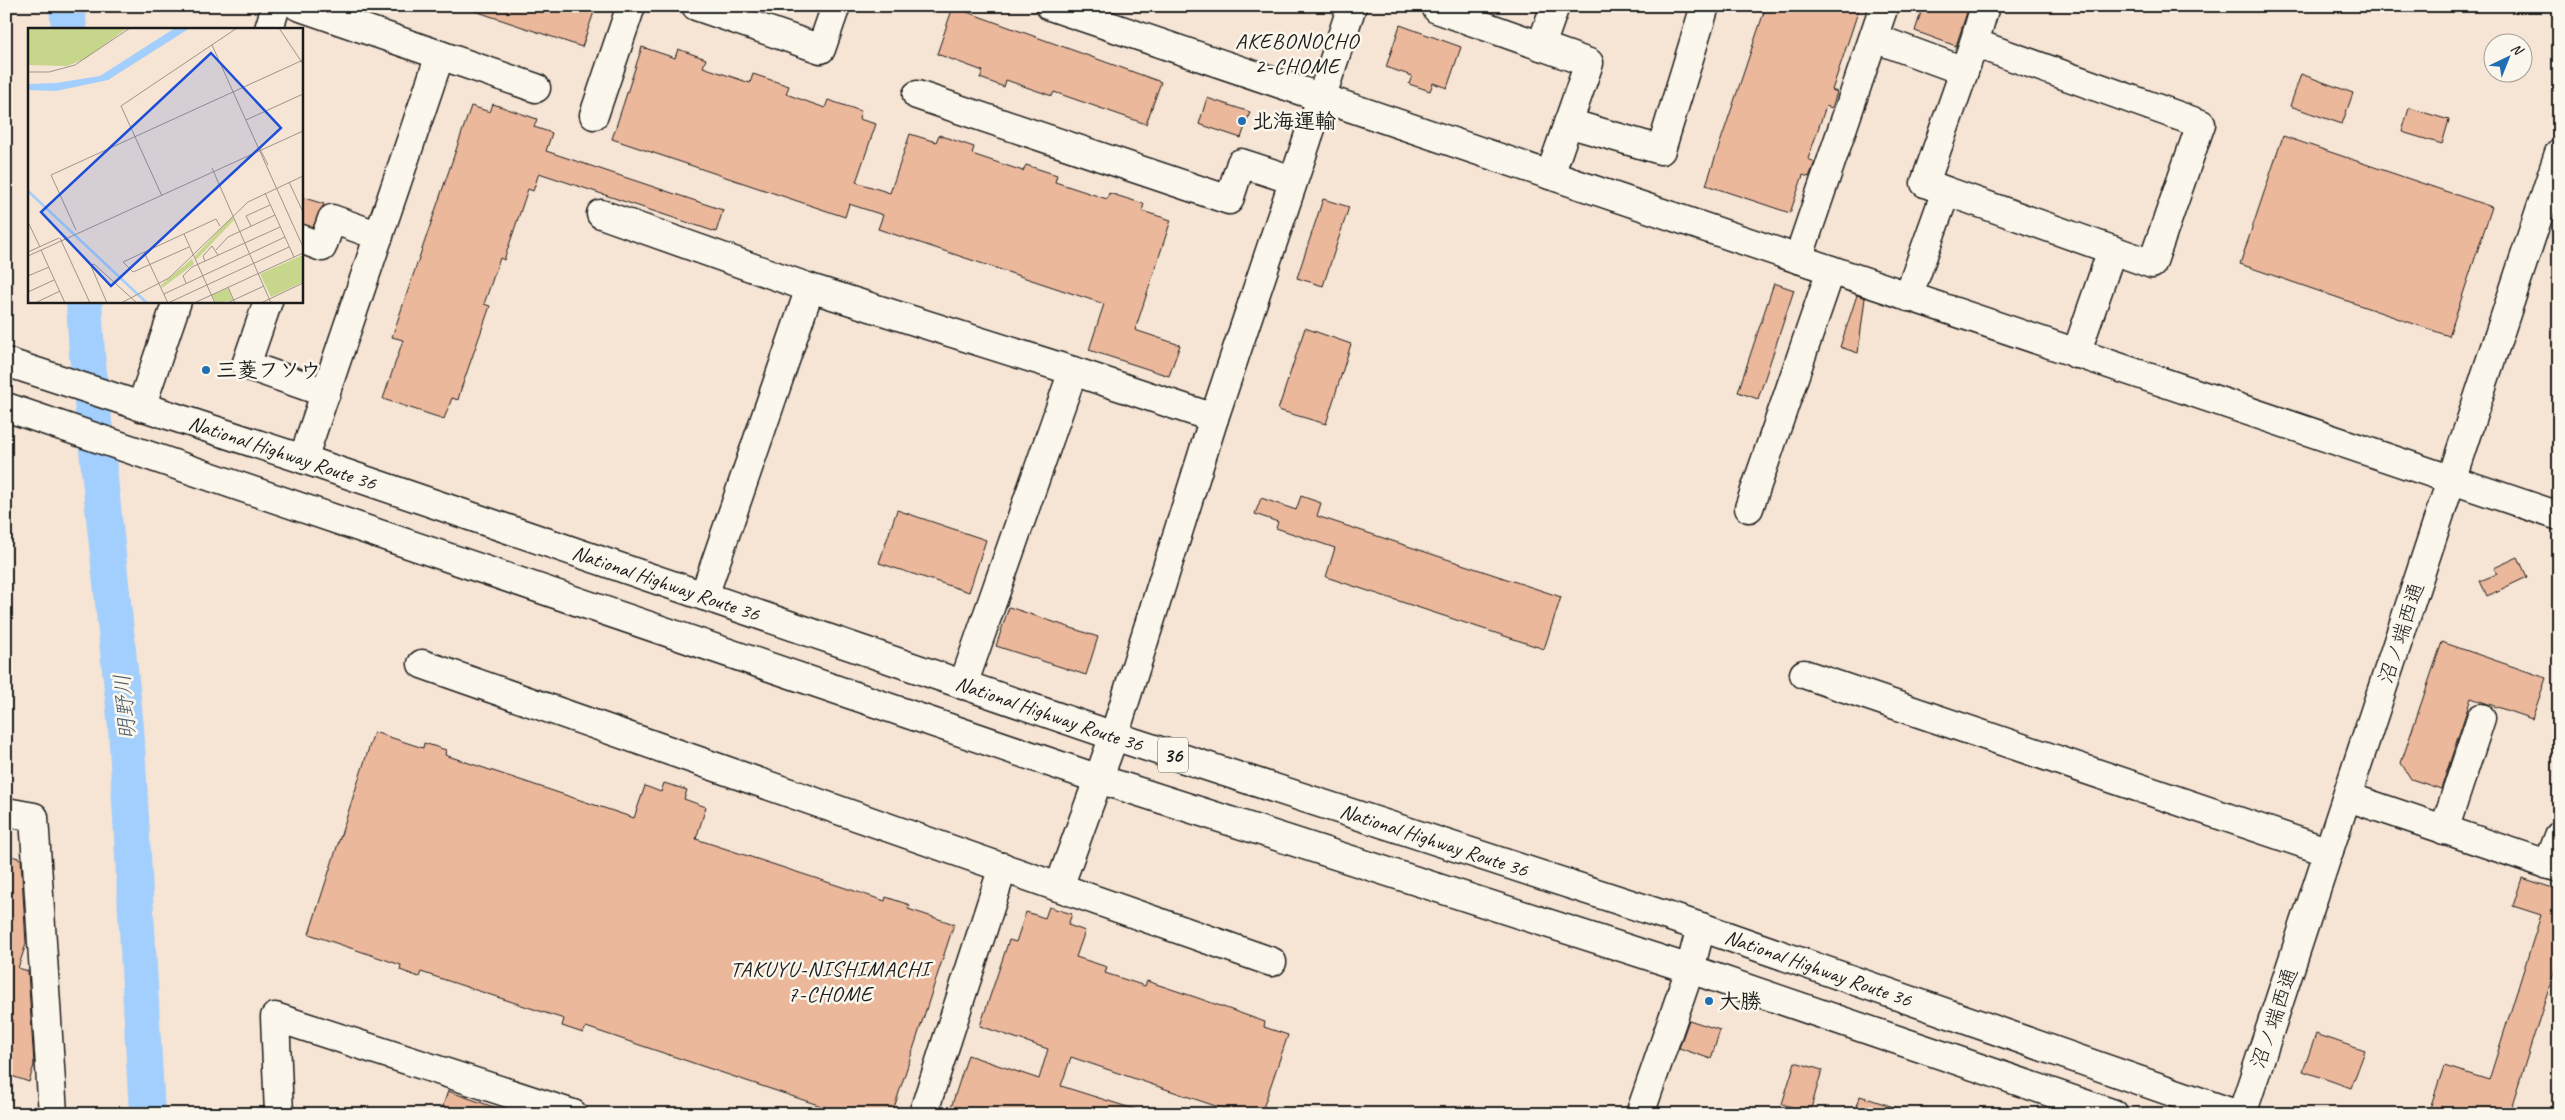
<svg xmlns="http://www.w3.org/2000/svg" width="2565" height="1120" viewBox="0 0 2565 1120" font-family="Caveat,'Klee One',sans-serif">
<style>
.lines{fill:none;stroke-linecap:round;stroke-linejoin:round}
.river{stroke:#a2cffd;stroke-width:36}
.building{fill:#ebb89c;stroke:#1c1c1c}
.minor-casing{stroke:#1c1c1c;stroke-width:31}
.highway-casing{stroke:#1c1c1c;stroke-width:31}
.minor{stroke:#fbf7ec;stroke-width:28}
.highway{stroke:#fbf7ec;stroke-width:28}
.poi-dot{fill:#1f6fb2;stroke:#fbf7ec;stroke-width:2}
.labels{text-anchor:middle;stroke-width:5;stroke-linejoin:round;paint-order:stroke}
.shield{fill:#fbf7ec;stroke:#5f5e5a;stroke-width:1}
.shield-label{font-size:20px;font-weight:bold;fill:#1c1c1c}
.poi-label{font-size:21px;font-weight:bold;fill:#1c1c1c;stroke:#fbf7ec;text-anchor:start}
.street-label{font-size:21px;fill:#1c1c1c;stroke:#fbf7ec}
.neighbourhood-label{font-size:22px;letter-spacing:1px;fill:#1c1c1c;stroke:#fbf7ec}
.water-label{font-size:22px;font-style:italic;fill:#4b5b6b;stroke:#fbf7ec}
.inset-river{fill:none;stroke:#a2cffd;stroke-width:2.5}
.inset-road{fill:none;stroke:#9f948a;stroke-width:1}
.view{fill:#1d4ed8;fill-opacity:0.15;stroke:#1d4ed8;stroke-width:2.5}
.inset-edge{fill:none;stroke:#1c1c1c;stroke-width:2.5}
</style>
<rect width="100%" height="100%" fill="#f6e4d4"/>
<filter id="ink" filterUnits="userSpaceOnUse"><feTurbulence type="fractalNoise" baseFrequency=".02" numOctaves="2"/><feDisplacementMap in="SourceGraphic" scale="10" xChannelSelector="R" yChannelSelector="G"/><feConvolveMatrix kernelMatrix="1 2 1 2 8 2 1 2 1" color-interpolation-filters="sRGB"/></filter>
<g filter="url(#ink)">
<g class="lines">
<g class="river">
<polyline points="67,6 69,29"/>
<polyline points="84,301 87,354 126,727 147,1114"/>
</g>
</g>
<g class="building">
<polygon points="470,6 596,6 582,47 469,9"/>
<polygon points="1766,6 1860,6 1832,90 1837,92 1832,108 1826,106 1808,159 1815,162 1809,177 1803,175 1790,213 1706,185"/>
<polygon points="1923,6 1969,6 1956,46 1915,31"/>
<polygon points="953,7 1161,82 1146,124 1054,92 1052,96 1006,80 1004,87 980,78 983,71 937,54"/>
<polygon points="1400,25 1461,47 1447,88 1433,83 1430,91 1409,84 1412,76 1386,67"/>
<polygon points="642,47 675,58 678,49 706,59 703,67 750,83 753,74 789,86 786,94 825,108 828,100 861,111 859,119 876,124 856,182 890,193 910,134 936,142 939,135 974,147 972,154 1023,171 1026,165 1057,175 1055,182 1107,199 1109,193 1144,204 1142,211 1171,220 1135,330 1180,345 1169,376 1089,350 1104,304 878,229 883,215 849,204 845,217 612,139"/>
<polygon points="2301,74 2353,93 2342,124 2290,106"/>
<polygon points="1207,98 1250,112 1241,138 1199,124"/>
<polygon points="493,104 537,119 534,127 552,133 546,151 723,210 716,232 539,173 533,191 528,189 504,260 500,258 484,304 490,306 461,389 458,400 452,398 444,419 383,399 403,340 392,337 471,106 490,112"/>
<polygon points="2409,108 2449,120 2442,144 2402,132"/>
<polygon points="2283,136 2492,207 2449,336 2240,264"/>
<polygon points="301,197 324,204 313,227 301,224"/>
<polygon points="1323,199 1349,207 1323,286 1297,278"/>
<polygon points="1774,283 1794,290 1758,399 1738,392"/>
<polygon points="1857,295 1865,298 1858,353 1840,347"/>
<polygon points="1305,328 1351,344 1326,424 1278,410"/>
<polygon points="1301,496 1321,503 1317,516 1561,597 1544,649 1326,577 1335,548 1276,528 1278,522 1255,514 1261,498 1296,510"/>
<polygon points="897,510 986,540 969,592 879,563"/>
<polygon points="2518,557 2527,577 2487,596 2480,581 2497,574 2494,568"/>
<polygon points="1009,607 1098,637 1086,675 996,646"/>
<polygon points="2442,642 2546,678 2532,719 2471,698 2441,789 2411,779 2401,763"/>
<polygon points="374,732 423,748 424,743 446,750 445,755 634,818 645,786 661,792 664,783 687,790 684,799 706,807 696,839 885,901 886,897 910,905 908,909 954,924 892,1114 845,1114 586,1027 583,1033 562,1026 564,1019 421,972 419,977 400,970 401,965 309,934"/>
<polygon points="6,854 21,859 26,944 18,968 28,971 34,1065 29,1082 6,1074"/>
<polygon points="2522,878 2559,890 2559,957 2509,1114 2428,1114 2444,1066 2489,1080 2541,915 2513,906"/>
<polygon points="1049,907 1072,914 1068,925 1085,931 1076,957 1107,967 1105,973 1145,986 1147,981 1198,998 1265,1022 1264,1027 1288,1035 1261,1114 1239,1114 1071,1057 1061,1086 1137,1110 1137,1114 949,1114 968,1055 1039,1079 1048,1049 980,1026 1009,940 1016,942 1026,912 1045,918"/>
<polygon points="1689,1020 1720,1030 1711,1059 1679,1048"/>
<polygon points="2316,1034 2365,1051 2351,1088 2303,1071"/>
<polygon points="1795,1062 1822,1070 1810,1112 1782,1104"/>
<polygon points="448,1091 505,1111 505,1114 440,1114"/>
<polygon points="1860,1096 1906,1111 1905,1114 1855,1114"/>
</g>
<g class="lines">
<g class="minor-casing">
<g id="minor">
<polyline points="298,6 440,55 303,459"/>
<polyline points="696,6 821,49 836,6"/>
<polyline points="1050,6 2559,516"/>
<polyline points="1438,6 1437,9 1589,63 1550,175"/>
<polyline points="269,29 276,6"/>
<polyline points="1874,38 1964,71"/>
<polyline points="1974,43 1985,6"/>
<polyline points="1541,46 1555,6"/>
<polyline points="440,55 536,88"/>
<polyline points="917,95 1229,200 1241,163 1293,180"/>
<polyline points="594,115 631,6"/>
<polyline points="1568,123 1661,150 1705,6"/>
<polyline points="601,214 810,288"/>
<polyline points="301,239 322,247 332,219 379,236"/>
<polyline points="1798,259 1884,6"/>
<polyline points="1908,297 1946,191 1925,183 1974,43 2201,124 2152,264 1946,191"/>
<polyline points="268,301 246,365 326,393"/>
<polyline points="2076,354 2112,250"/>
<polyline points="141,407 177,301"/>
<polyline points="1749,508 1831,270"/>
<polyline points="704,596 810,288 1073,371"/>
<polyline points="422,664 1272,962"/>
<polyline points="1804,674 2329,852"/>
<polyline points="963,685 1073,371 1214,418"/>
<polyline points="2348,797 2559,868"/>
<polyline points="6,812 34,817 53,1114"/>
<polyline points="2444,830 2481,718"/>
<polyline points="2548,865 2559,836"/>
<polyline points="1059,887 1114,736 1214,418 1352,6"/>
<polyline points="279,1114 275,1017 573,1114"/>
<polyline points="923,1114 1003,867"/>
<polyline points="1640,1114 1690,969 1701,927"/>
<polyline points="2242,1114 2559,153"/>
</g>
</g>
<g class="highway-casing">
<g id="highway">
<path id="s1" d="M6 362 303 459 1114 736 1701 927 2235 1114"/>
<polyline points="6,407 1099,779 1690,969 2114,1114"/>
</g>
</g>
<use href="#minor" class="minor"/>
<use href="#highway" class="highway"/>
</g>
</g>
<g class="poi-dot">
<circle cx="1242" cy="121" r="5"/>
<circle cx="206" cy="370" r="5"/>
<circle cx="1709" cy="1001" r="5"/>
</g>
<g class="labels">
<rect class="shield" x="1158" y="737.5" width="30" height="35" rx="4"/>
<g class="shield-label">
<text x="1173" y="762">36</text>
</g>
<g class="poi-label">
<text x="1252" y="128">北海運輸</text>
<text x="216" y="377">三菱フソウ</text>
<text x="1719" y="1008">大勝</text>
</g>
<g class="street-label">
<text dy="7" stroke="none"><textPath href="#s1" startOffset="291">National Highway Route 36</textPath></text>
<text dy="7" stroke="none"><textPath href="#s1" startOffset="696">National Highway Route 36</textPath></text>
<text transform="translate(2401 633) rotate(-72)" y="7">沼ノ端西通</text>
<text dy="7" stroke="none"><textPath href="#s1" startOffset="1101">National Highway Route 36</textPath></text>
<text dy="7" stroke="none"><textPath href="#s1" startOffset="1506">National Highway Route 36</textPath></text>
<text dy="7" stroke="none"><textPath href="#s1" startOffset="1911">National Highway Route 36</textPath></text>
<text transform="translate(2274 1018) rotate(-71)" y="7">沼ノ端西通</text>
</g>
<g class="neighbourhood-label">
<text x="1297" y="48">AKEBONOCHO<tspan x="1297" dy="25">2-CHOME</tspan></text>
<text x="830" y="976">TAKUYU-NISHIMACHI<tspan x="830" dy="25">7-CHOME</tspan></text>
</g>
<g class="water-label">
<text transform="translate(124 707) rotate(-95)" y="8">明野川</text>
</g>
</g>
<g transform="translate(28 28)">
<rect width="275" height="275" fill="#f6e4d4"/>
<path d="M0 0H99L57 31 39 38 0 37ZM204 189 206 192 168 232 167 228ZM275 227V254L243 269 232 246ZM164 231 166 236 134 260 133 257ZM200 260 205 272 188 275 184 267Z" fill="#c6d68b"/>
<path d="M147 0H162L80 52 28 63 0 62V56L28 55 72 48Z" fill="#a2cffd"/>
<path class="inset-river" d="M0 163 119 275"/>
<path class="inset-road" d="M251 0 275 36M184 17 275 219M0 44H21L47 37 102 0M218 92 275 66M232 121 240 137M184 140 243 275M261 154 275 184M237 165 266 229M134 168 93 78 209 0M0 194 12 219M223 198 218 188 242 177M48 202 23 147 275 32M156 206 187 275M32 210 62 275M31 214 275 103M161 219 105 244 95 234 188 191 192 198M13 222 37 275M188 222 200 209 247 187M0 224 31 210M116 224 140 275M0 228 31 214M177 233 175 228 184 218 190 227M0 248 21 239M158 255 155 248 164 239 252 199M200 259 207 275M0 264 26 252M136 266 257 209M7 275 32 263M79 275 63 238 66 236 109 275M93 275 141 250 220 174 275 148M140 275 261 219M166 275 275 225M199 275 236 258M233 275 275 255"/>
<path class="view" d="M183 25 253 100 83 258 13 184Z"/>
<rect width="275" height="275" class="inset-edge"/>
</g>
<rect width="2565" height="1120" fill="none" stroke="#fbf7ec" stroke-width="25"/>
<rect x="12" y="12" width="2540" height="1095" fill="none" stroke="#1c1c1c" stroke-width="2" filter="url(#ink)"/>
<g transform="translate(2508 58) rotate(43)"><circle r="24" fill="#fbf7ec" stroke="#a29f99"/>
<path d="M0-4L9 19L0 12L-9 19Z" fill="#1f6fb2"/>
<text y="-8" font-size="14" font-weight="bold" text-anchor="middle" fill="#1c1c1c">N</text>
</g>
</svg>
